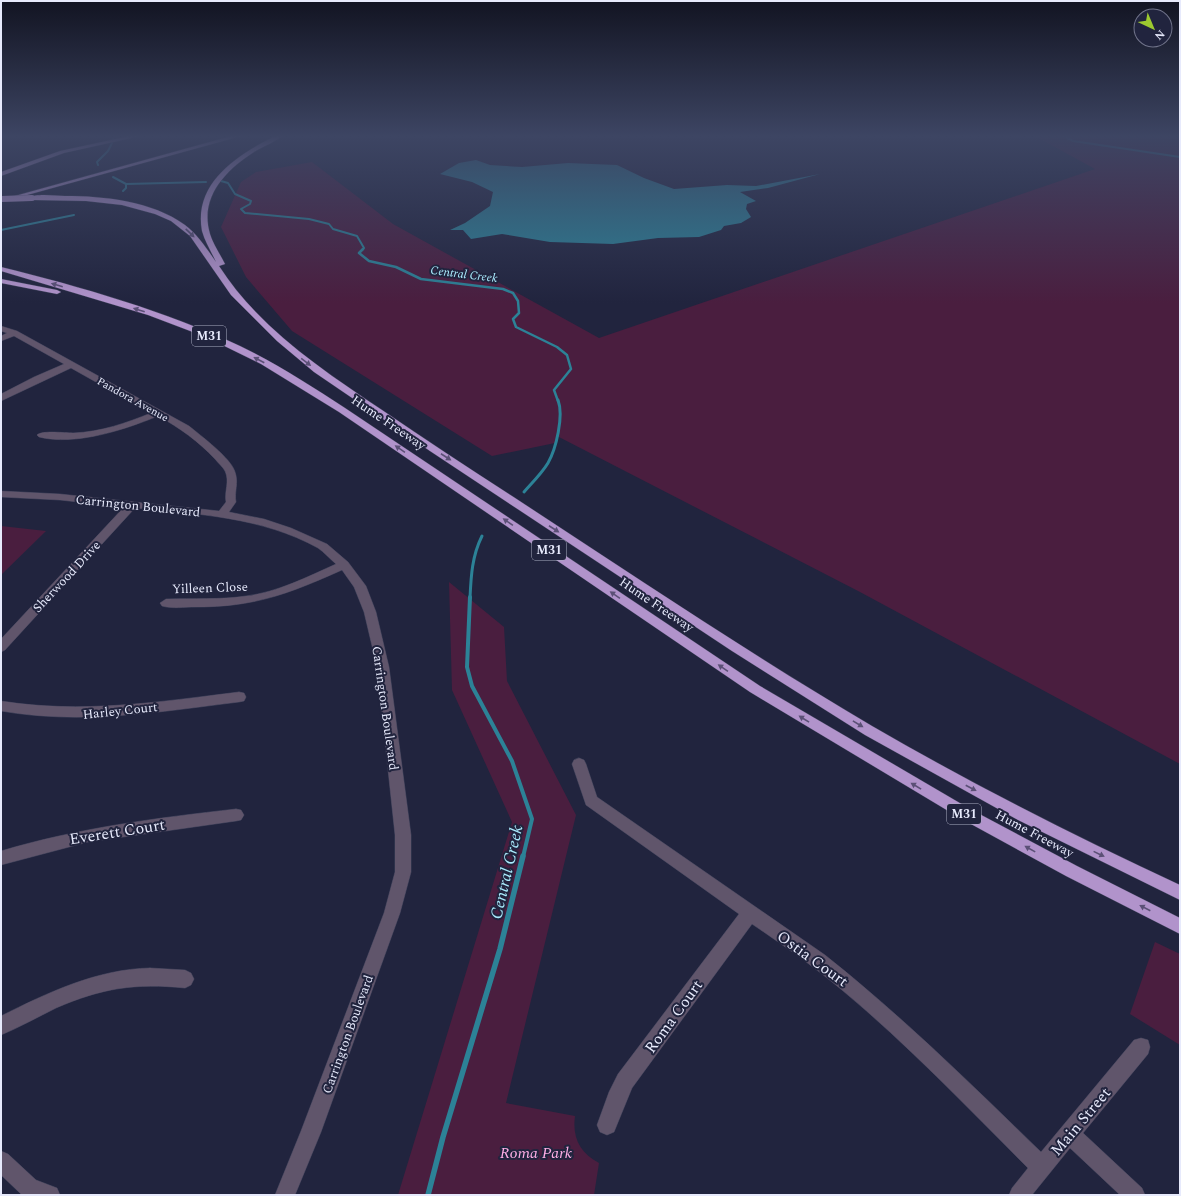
<svg xmlns="http://www.w3.org/2000/svg" width="1181" height="1196" viewBox="0 0 1181 1196" font-family="Spectral,serif">
<style>
.green{fill:#4a1e3f}
.water{fill:#2c8297}
.lines{fill:none;stroke-linecap:round;stroke-linejoin:round}
.stream-far4{stroke:#2c8297;stroke-width:2}
.stream-far3{stroke:#2c8297;stroke-width:2.5}
.stream-far2{stroke:#2c8297;stroke-width:3}
.stream-far1{stroke:#2c8297;stroke-width:4}
.stream{stroke:#2c8297;stroke-width:5.5}
.minor-casing{stroke:#3d4059;stroke-width:1}
.highway-casing{stroke:#3d4059;stroke-width:1}
.minor{fill:#60556b;fill-rule:evenodd}
.highway{fill:#b193cb;fill-rule:evenodd}
.highway-bridge-casing{stroke:#3d4059;stroke-width:6;stroke-linecap:butt}
.highway-bridge{stroke:#b193cb;stroke-width:6}
.oneway{fill:#5b5076}
.labels{text-anchor:middle;stroke-width:4;stroke-linejoin:round;paint-order:stroke}
.far-street-label{font-size:11px;fill:#e7eafc;stroke:#21243e}
.far-water-label{font-size:12px;font-style:italic;fill:#aaebfd;stroke:#21243e}
.shield{fill:#21243e;stroke:#acafc3;stroke-width:1}
.shield-label{font-size:12px;font-weight:bold;fill:#e7eafc}
.street-label{font-size:13px;fill:#e7eafc;stroke:#21243e}
.near-street-label{font-size:16px;fill:#e7eafc;stroke:#21243e}
.near-park-label{font-size:16px;font-style:italic;fill:#fdade4;stroke:#21243e}
.near-water-label{font-size:17px;font-style:italic;fill:#aaebfd;stroke:#21243e}
</style>
<rect width="100%" height="100%" fill="#21243e"/>
<g class="green">
<polygon points="1033,135 1180,135 1180,764 860,592 557,436 555,443 492,456 292,331 246,277 221,227 241,182 256,172 312,162 393,224 599,338 1095,169"/>
<polygon points="1,526 46,531 1,575"/>
<path d="M449 582 504 627 507 681 576 815 506 1103 575 1116C572 1138 580 1153 599 1163L594 1195H398L512 822 452 690Z"/>
<polygon points="1155,942 1180,954 1180,1045 1130,1014"/>
</g>
<polygon class="water" points="476,160 490,165 522,167 568,163 617,165 644,178 674,189 727,185 756,186 820,174 768,188 740,192 756,201 747,204 746,209 751,217 741,223 724,226 721,230 699,237 658,238 613,244 550,242 502,234 471,239 463,230 450,230 465,223 490,206 493,192 472,182 440,174 459,163"/>
<g class="lines">
<g class="stream-far4">
<polyline points="1061,135 1073,141 1180,157"/>
<polyline points="113,138 115,135"/>
<polyline points="98,165 97,162 108,151 112,143"/>
<polyline points="113,177 126,184 206,182"/>
<polyline points="221,181 228,183 235,194 251,201 250,204 241,209 245,213 309,219 329,224 333,229 357,236 364,248 362,250"/>
<polyline points="123,191 126,188 126,184"/>
<polyline points="1,230 74,215"/>
</g>
<polyline class="stream-far3" points="363,249 359,253 369,261 396,267 421,279 503,289 513,293 518,301 519,313 513,319 516,327 557,347 567,355 571,369 554,390 558,401"/>
<g class="stream-far2">
<path d="M524 492C532 483 542 473 548 463 556 449 564 416 558 400"/>
<path d="M470 598C471 576 472 556 482 536"/>
</g>
<polyline class="stream-far1" points="470,597 467,667 472,686 512,761 532,819 523,857"/>
<polyline class="stream" points="428,1195 443,1137 500,949 523,856"/>
<g class="minor-casing">
<g id="minor">
<path d="M1 326 17 331 189 426C200 435 232 459 235 472 239 483 234 492 236 502L229 512 264 519 291 528 327 544 348 562 366 586 376 612 389 667 411 835V872L400 913 321 1132 295 1195H275L301 1131 384 913 395 872V835L377 667 364 612 354 587 342 570C288 594 255 607 195 607 185 607 172 609 162 606L160 603 166 599C193 598 220 600 246 596 278 592 307 577 336 564 330 559 324 552 318 548 262 517 197 514 135 508L5 650 1 652V639L124 507 60 500 1 497V491L60 494 219 511 226 502C224 491 230 482 225 471 223 467 218 463 215 459 198 441 180 428 158 416 124 430 75 446 39 437L37 435C42 430 65 433 73 433 101 432 126 423 151 413L71 368 1 401V394L34 377 64 364 14 336 1 341V336L7 333 1 331Z"/>
<path d="M239 692 244 693 246 697 244 701 239 702C158 712 82 725 1 711V701C82 714 158 702 239 692Z"/>
<path d="M579 758 584 760 586 764 597 797 825 955C902 1016 971 1084 1041 1152L1134 1040 1141 1038 1148 1040 1150 1047 1148 1054 1083 1133 1142 1188 1145 1195H1120L1070 1148 1032 1195H1009L1012 1188 1028 1168C967 1107 908 1045 842 990 813 966 783 945 752 924L632 1088 614 1132 607 1135 600 1132 597 1125 609 1092 618 1074 739 914 586 805 572 764 574 760Z"/>
<path d="M236 809 241 810 244 815 241 820 236 821 88 842 1 865V851C78 828 156 818 236 809Z"/>
<path d="M150 968 185 970 191 973 194 979 191 985 185 988C135 983 102 988 56 1008 38 1017 20 1027 1 1035V1016C47 993 97 969 150 968Z"/>
<polygon points="1,1151 8,1154 36,1180 57,1188 60,1195 22,1195 1,1175"/>
</g>
</g>
<g class="highway-casing">
<g id="highway">
<polygon points="134,135 145,135 64,153 1,176 1,172 60,151"/>
<polygon points="235,135 245,135 9,200 4,199"/>
<path d="M277 135H284C275 142 264 146 254 152 226 170 199 197 210 234 213 244 220 254 225 264L219 266C259 328 321 369 382 410 425 439 468 468 512 496 631 574 750 654 872 726 972 784 1075 836 1180 885V900L1018 820 865 735 732 651 430 451 314 372 277 341 231 295 190 236 171 221 155 214 122 205 86 201 32 200 29 198C36 193 55 196 65 196 104 196 152 201 185 225 198 235 207 249 216 262 212 253 205 242 202 231 193 182 239 154 277 135Z"/>
<path d="M1 267C82 287 165 311 240 346 277 364 311 386 345 408L760 686 970 809 1077 866 1180 918V934L1066 876 960 818 750 692 339 412 261 364 206 337 148 315 1 271Z"/>
<polygon points="1,279 57,290 61,292 57,294 1,283"/>
</g>
</g>
<use href="#minor" class="minor"/>
<use href="#highway" class="highway"/>
<g class="highway-bridge-casing">
<polyline id="highway-bridge" points="1,199 32,198"/>
</g>
<use href="#highway-bridge" class="highway-bridge"/>
</g>
<defs><path id="oneway-solid" d="M-6-.8H1V-3.2L6.5 0L1 3.2V.8H-6Z"/></defs>
<g class="oneway">
<use href="#oneway-solid" transform="translate(190 233) rotate(44)"/>
<use href="#oneway-solid" transform="translate(57 285) rotate(-164)"/>
<use href="#oneway-solid" transform="translate(139 310) rotate(-163)"/>
<use href="#oneway-solid" transform="translate(259 360) rotate(-152)"/>
<use href="#oneway-solid" transform="translate(306 362) rotate(37)"/>
<use href="#oneway-solid" transform="translate(400 449) rotate(-146)"/>
<use href="#oneway-solid" transform="translate(446 457) rotate(33)"/>
<use href="#oneway-solid" transform="translate(508 522) rotate(-146)"/>
<use href="#oneway-solid" transform="translate(554 529) rotate(33)"/>
<use href="#oneway-solid" transform="translate(615 595) rotate(-146)"/>
<use href="#oneway-solid" transform="translate(723 668) rotate(-146)"/>
<use href="#oneway-solid" transform="translate(804 719) rotate(-148)"/>
<use href="#oneway-solid" transform="translate(858 724) rotate(31)"/>
<use href="#oneway-solid" transform="translate(916 786) rotate(-149)"/>
<use href="#oneway-solid" transform="translate(971 788) rotate(28)"/>
<use href="#oneway-solid" transform="translate(1030 849) rotate(-151)"/>
<use href="#oneway-solid" transform="translate(1099 854) rotate(26)"/>
<use href="#oneway-solid" transform="translate(1145 908) rotate(-153)"/>
</g>
<linearGradient id="sky" x2="0" y2="1"><stop stop-color="#121422"/><stop offset="0.45" stop-color="#3d4563"/><stop offset="1" stop-color="#3d4563" stop-opacity="0"/></linearGradient>
<rect width="1181" height="303" fill="url(#sky)"/>
<g class="labels">
<g class="far-street-label">
<text transform="translate(133 399) rotate(29)" y="4">Pandora Avenue</text>
</g>
<g class="far-water-label">
<text transform="translate(464 274) rotate(7)" y="4">Central Creek</text>
</g>
<g class="shield">
<rect x="192" y="326" width="34" height="20" rx="3"/>
<rect x="532" y="540" width="34" height="20" rx="3"/>
<rect x="947" y="804" width="34" height="20" rx="3"/>
</g>
<g class="shield-label">
<text x="209" y="340">M31</text>
<text x="549" y="554">M31</text>
<text x="964" y="818">M31</text>
</g>
<g class="street-label">
<text transform="translate(389 422) rotate(34)" y="5">Hume Freeway</text>
<text transform="translate(138 505) rotate(6)" y="5">Carrington Boulevard</text>
<text transform="translate(66 576) rotate(-47)" y="5">Sherwood Drive</text>
<text transform="translate(210 587) rotate(-2)" y="5">Yilleen Close</text>
<text transform="translate(657 604) rotate(34)" y="5">Hume Freeway</text>
<text transform="translate(386 708) rotate(82)" y="5">Carrington Boulevard</text>
<text transform="translate(120 710) rotate(-6)" y="5">Harley Court</text>
<text transform="translate(1035 833) rotate(28)" y="5">Hume Freeway</text>
<text transform="translate(347 1034) rotate(-70)" y="5">Carrington Boulevard</text>
</g>
<g class="near-street-label">
<text transform="translate(117 831) rotate(-9)" y="6">Everett Court</text>
<text transform="translate(813 958) rotate(36)" y="6">Ostia Court</text>
<text transform="translate(673 1016) rotate(-54)" y="6">Roma Court</text>
<text transform="translate(1080 1121) rotate(-50)" y="6">Main Street</text>
</g>
<g class="near-park-label">
<text x="536" y="1158">Roma Park</text>
</g>
<g class="near-water-label">
<text transform="translate(506 872) rotate(-77)" y="6">Central Creek</text>
</g>
</g>
<rect width="1181" height="1196" fill="none" stroke="#e7eafc" stroke-width="4"/>
<g transform="translate(1153 28) rotate(136)"><circle r="19" fill="#21243e" stroke="#70738a"/>
<path d="M0-3L7 15L0 10L-7 15Z" fill="#9dca30"/>
<text y="-6" font-size="11" font-weight="bold" text-anchor="middle" fill="#e7eafc">N</text>
</g>
</svg>
